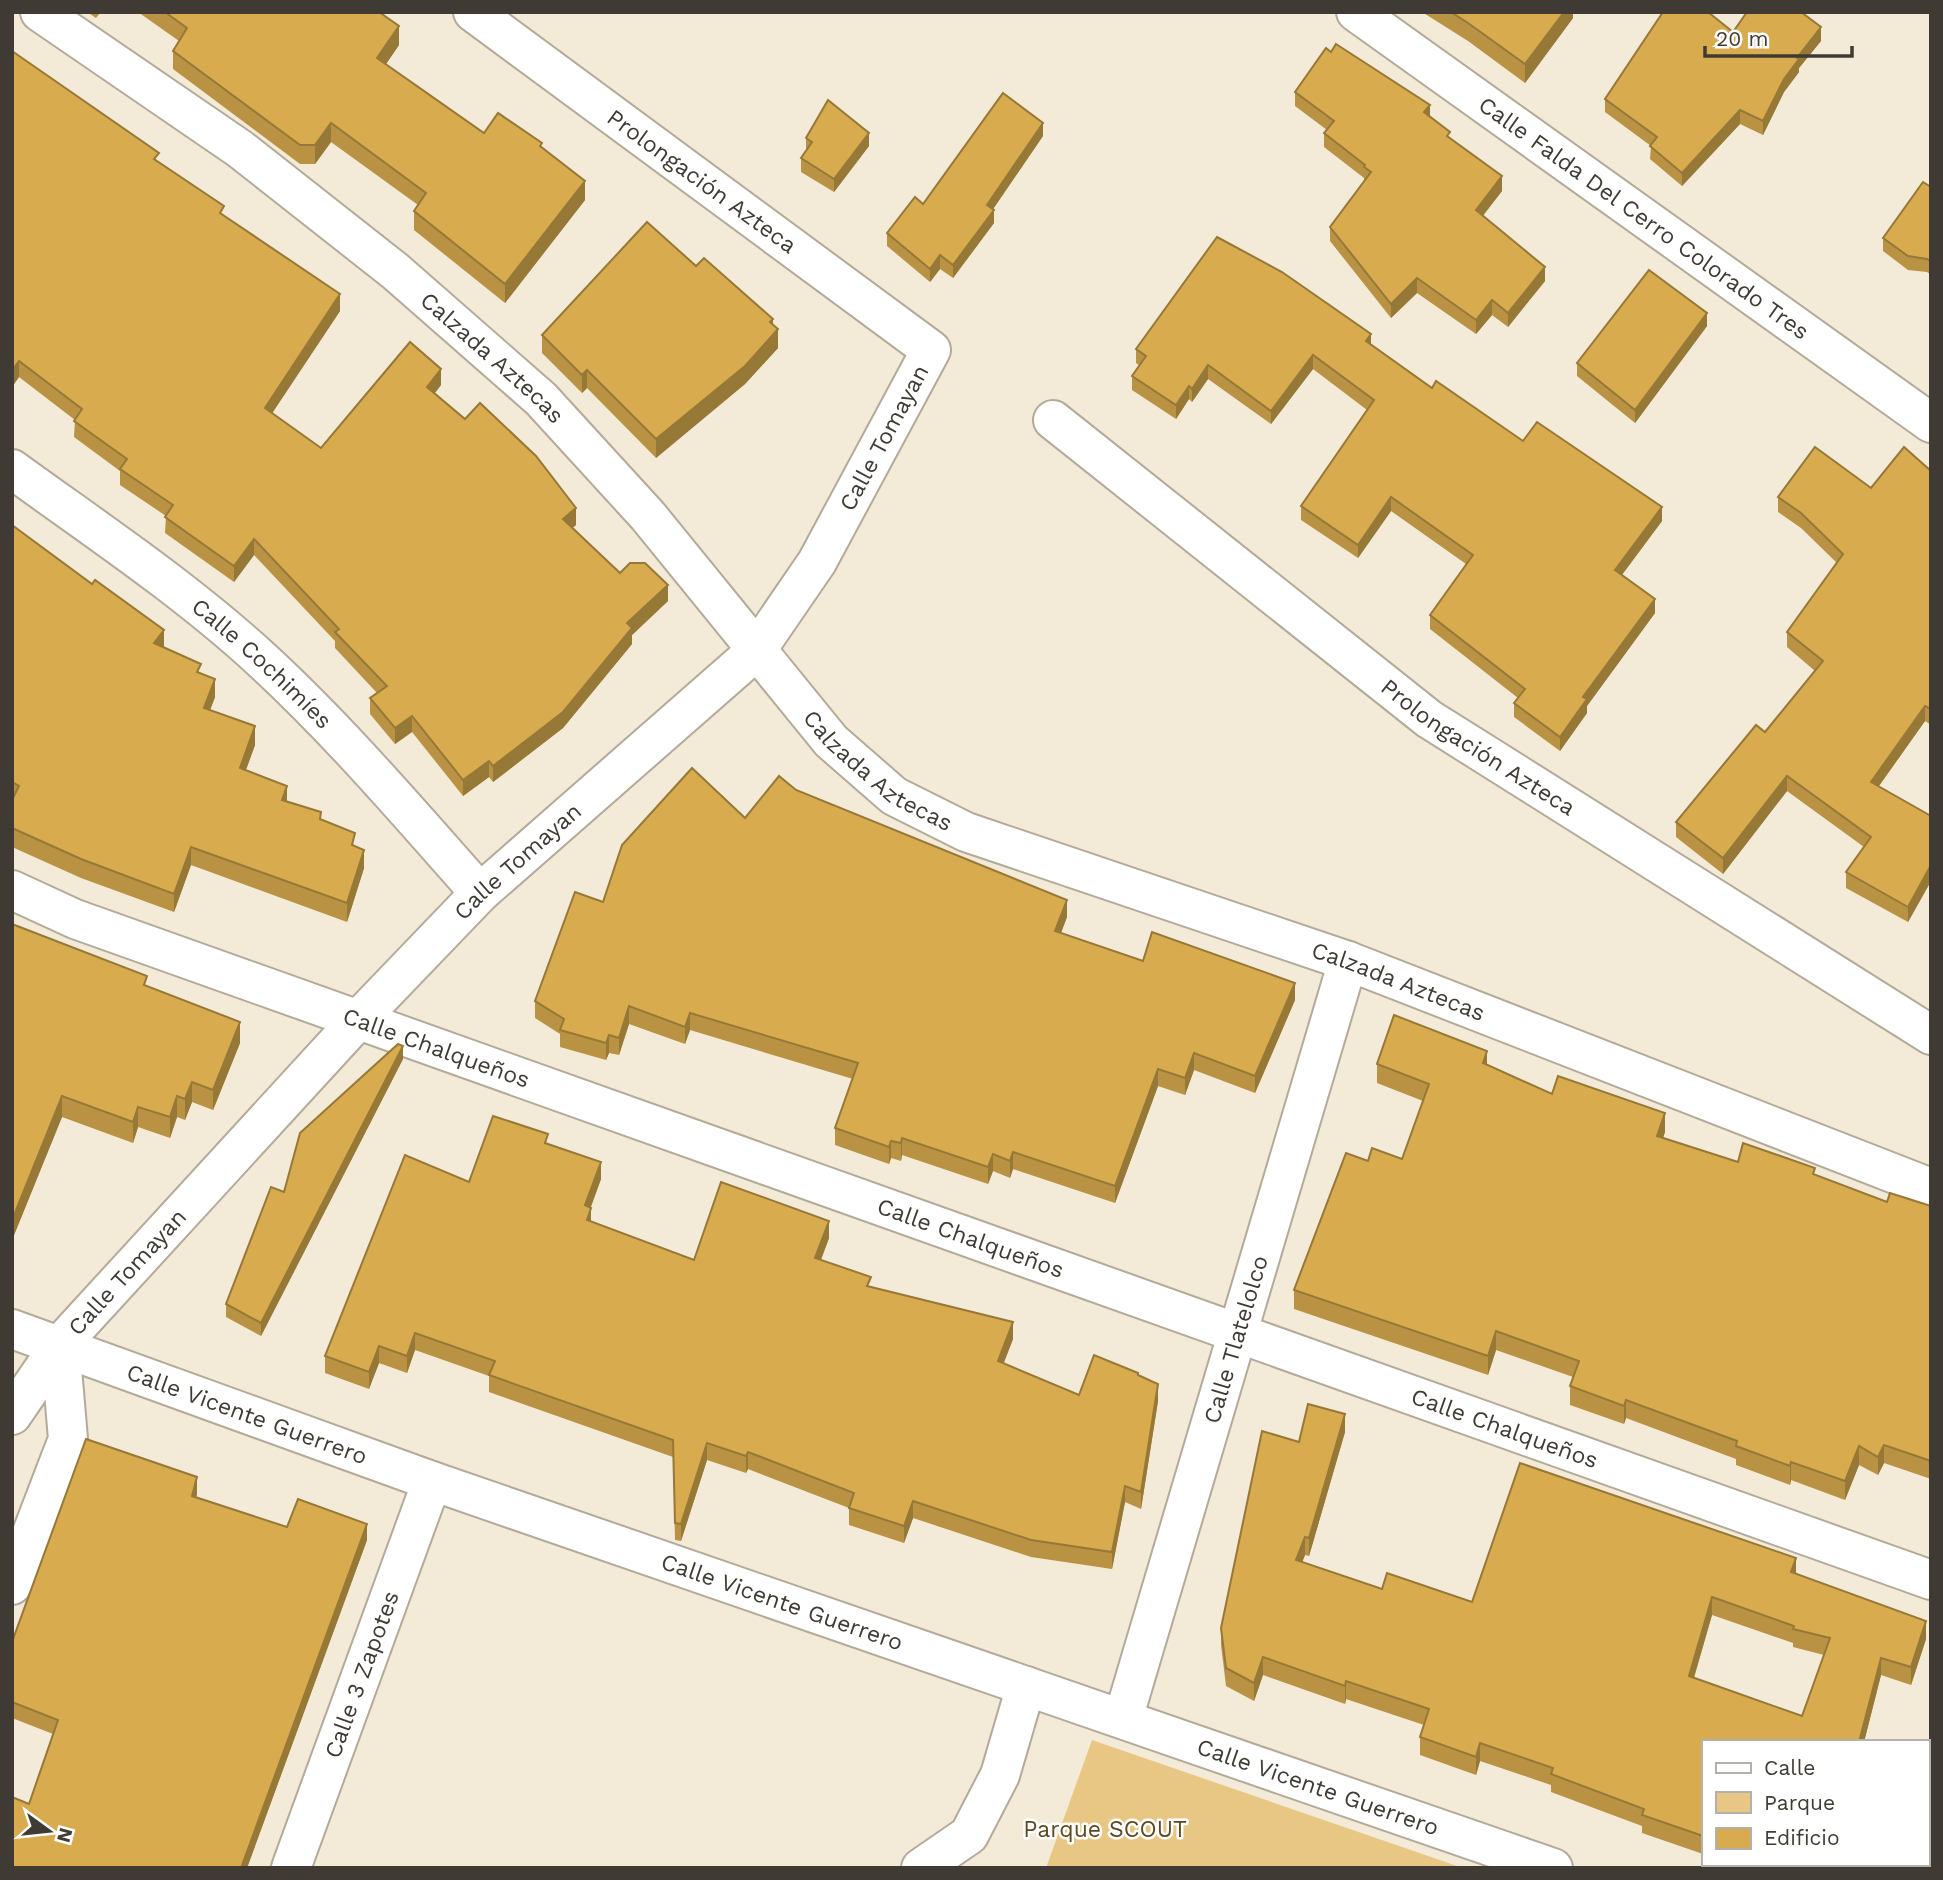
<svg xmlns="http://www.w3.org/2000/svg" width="1943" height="1880" viewBox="0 0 1943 1880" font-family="'Work Sans',sans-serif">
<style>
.green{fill:#e8c785}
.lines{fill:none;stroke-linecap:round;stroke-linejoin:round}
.minor-casing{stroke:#b3aa99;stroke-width:42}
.major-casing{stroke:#b3aa99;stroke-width:42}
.minor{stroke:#fff;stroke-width:38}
.major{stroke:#fff;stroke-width:38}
.wall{fill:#b99343;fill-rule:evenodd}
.shaded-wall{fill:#967837}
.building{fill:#d7ab4e;stroke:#967837;stroke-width:2;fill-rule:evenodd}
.labels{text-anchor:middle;stroke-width:5;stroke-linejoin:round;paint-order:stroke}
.street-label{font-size:23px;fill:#3f3b34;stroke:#fff}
.park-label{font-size:23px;fill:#5b4922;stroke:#fff}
</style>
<rect width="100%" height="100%" fill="#f4ead8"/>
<polygon class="green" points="1092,1740 1463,1868 1046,1868"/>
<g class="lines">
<g class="minor-casing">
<g id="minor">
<path id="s1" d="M40 12 240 149 395 271 541 399 648 516 831 741 894 796 966 832 1348 961 1931 1188"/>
<path id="s2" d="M1356 12 1931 423"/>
<path id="s3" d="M1053 420 1429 719 1931 1035"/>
<path id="s4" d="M12 469C96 530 185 589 262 660 340 732 409 813 480 893"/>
<path id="s5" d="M12 890 75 919 1931 1580"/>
<path id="s6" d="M12 1415 60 1345 359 1019 480 893 756 651 817 562 931 350 473 12"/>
<polyline points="12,1585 68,1439 60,1345"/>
<path id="s7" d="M1123 1719 1348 961"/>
<path id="s8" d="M291 1868 432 1481"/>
<polyline points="921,1868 969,1835 1000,1775 1026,1686"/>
</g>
</g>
<g class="major-casing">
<g id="major">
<path id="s9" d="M12 1329 432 1481 1553 1868"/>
</g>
</g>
<use href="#minor" class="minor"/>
<use href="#major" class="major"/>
</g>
<g class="wall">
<polygon points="87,12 101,12 96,18"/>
<polygon points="138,12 379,12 399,45 386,64 484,133 542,147 585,200 505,303 414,230 414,211 418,205 331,142 315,164 300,164 173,69 173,51 179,41"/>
<polygon points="1422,12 1573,12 1573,18 1525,83 1468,41"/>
<polygon points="1821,41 1799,68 1799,72 1784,92 1763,135 1740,124 1682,186 1650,159 1651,146 1605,112 1605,99"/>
<polygon points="12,51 159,162 340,311 272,413 321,448 441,385 435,393 576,525 572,528 620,573 668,601 632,635 632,644 563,728 493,782 489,777 463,796 412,732 395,744 370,714 370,698 377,693 335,648 335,641 254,555 234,582 165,533 166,516 120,485 120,471 74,437 75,420 19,377 12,387"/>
<polygon points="1295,92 1430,117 1502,191 1483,216 1545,281 1508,327 1492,315 1476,334 1417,293 1391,318 1330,241 1330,227 1364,182 1364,178 1324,147 1324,133 1327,130 1295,106"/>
<polygon points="1043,136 993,209 994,223 953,278 940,269 930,282 887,246 887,233 923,204"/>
<polygon points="806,138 869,146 834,192 801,172 801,158 806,151"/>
<polygon points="1931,187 1931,275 1927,272 1908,270 1883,251 1883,238"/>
<polygon points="696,266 773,325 778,348 745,384 656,458 587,388 582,393 542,353 542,335"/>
<polygon points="1707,326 1635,423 1577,376 1577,363"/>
<polygon points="1371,344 1432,388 1523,441 1662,521 1622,575 1655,613 1587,706 1587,713 1560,751 1514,717 1514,703 1518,698 1430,629 1430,615 1466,564 1391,511 1358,558 1301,520 1301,506 1367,410 1313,369 1271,424 1208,379 1192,402 1189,399 1176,419 1132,390 1132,376 1140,366 1136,363 1136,349"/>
<polygon points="1931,471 1931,725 1925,721 1879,786 1931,816 1931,881 1908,922 1846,888 1846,872 1864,847 1787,791 1723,874 1676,837 1676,822 1765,732 1815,671 1787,647 1787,632 1837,563 1801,528 1778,512 1778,497 1871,488"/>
<polygon points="12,525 164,648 201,673 215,697 210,710 255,745 246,770 287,802 321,819 355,846 364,868 347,922 191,865 174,912 81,878 12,847"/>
<polygon points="796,790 1067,917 1061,933 1143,961 1295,1000 1255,1093 1194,1070 1185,1095 1158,1086 1115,1203 1013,1169 1010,1178 993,1171 988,1184 902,1155 901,1161 891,1158 889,1164 835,1145 835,1128 853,1079 690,1030 685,1044 629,1024 619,1055 609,1053 606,1060 560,1047 560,1034 535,1018 535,1001 603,902 745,818"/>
<polygon points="12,924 147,986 240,1043 213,1110 192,1102 185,1120 177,1117 170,1138 138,1127 133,1143 62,1117 12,1240"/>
<polygon points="403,1059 261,1336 226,1317 226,1304 284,1192"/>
<polygon points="1377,1064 1487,1064 1552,1094 1665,1132 1663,1138 1738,1162 1815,1175 1887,1202 1931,1206 1931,1479 1884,1463 1878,1475 1859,1465 1845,1500 1791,1480 1790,1485 1736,1465 1736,1459 1626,1418 1624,1424 1570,1405 1570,1386 1573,1377 1496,1350 1488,1375 1294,1309 1294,1290 1368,1161 1402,1159 1423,1101 1377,1083"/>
<polygon points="548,1144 601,1179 591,1207 591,1221 694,1260 829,1238 821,1260 871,1287 1013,1339 1003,1364 1079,1395 1138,1376 1158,1401 1141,1509 1125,1502 1112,1569 1031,1557 913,1518 904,1543 849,1525 849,1508 748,1469 746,1473 707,1460 681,1541 675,1540 673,1457 489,1392 489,1376 415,1350 407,1373 379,1363 369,1389 325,1373 325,1356 469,1182"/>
<path d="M1345 1432 1309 1556 1305 1555 1302 1562 1382 1589 1472 1602 1796 1574 1926 1639 1911 1685 1881 1675 1864 1742H1703V1854L1642 1833V1826L1551 1792V1785L1480 1761 1476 1775 1420 1755V1737L1424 1725 1346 1699 1345 1704 1263 1675 1254 1701 1226 1686 1221 1645V1628L1299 1442ZM1712 1615 1793 1643V1647L1824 1655 1802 1716 1694 1678Z"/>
<polygon points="197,1494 196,1497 287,1527 367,1540 247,1868 12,1868 53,1734 12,1718 12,1642"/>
<polygon points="1732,1864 1757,1864 1756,1868 1742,1868"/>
<polygon points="1831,1864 1927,1864 1931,1868 1840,1868"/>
</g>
<g class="shaded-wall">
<polygon points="1564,12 1573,12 1573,18 1525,83 1525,64"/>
<polygon points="399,26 399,45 377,77 377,58"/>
<polygon points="1821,27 1821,41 1799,68 1799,72 1784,92 1763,135 1763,121 1784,79 1797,58"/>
<polygon points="1430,105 1430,120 1424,112"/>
<polygon points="1740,110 1740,124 1682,186 1682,173"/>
<polygon points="331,123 331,142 315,164 315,145"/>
<polygon points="1043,123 1043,136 987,218 987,205"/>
<polygon points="869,133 869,146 834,192 834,179"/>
<polygon points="1502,176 1502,191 1476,224 1476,210"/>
<polygon points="585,181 585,200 505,303 505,284"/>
<polygon points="994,210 994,223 953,278 953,265"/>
<polygon points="940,255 940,269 930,282 930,269"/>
<polygon points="1545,267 1545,281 1508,327 1508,313"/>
<polygon points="1417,278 1417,293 1391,318 1391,304"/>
<polygon points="340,294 340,311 265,424 265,408"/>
<polygon points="1492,300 1492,315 1476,334 1476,320"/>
<polygon points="1707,313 1707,326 1635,423 1635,410"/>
<polygon points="773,319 773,335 778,329 778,348 745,384 656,458 656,439"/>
<polygon points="1371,334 1371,347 1366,341"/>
<polygon points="1313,355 1313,369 1271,424 1271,411"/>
<polygon points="19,361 19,377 12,387 12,371"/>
<polygon points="1208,365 1208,379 1192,402 1192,389"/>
<polygon points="441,369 441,385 427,403 427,387"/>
<polygon points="587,370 587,388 582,393 582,375"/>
<polygon points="1189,386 1189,399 1176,419 1176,405"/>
<polygon points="1391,497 1391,511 1358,558 1358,545"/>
<polygon points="1662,507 1662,521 1615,584 1615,570"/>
<polygon points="576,508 576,525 563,536 563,519"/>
<polygon points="254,539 254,555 234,582 234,566"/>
<polygon points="668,585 668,601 632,635 632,644 563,728 493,782 493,766 627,623"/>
<polygon points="1655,599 1655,613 1587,706 1587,713 1560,751 1560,737 1583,697"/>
<polygon points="164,630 164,648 154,643"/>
<polygon points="215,679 215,697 204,726 204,708"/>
<polygon points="1925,706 1925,721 1871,797 1871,782"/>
<polygon points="412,716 412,732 395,744 395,728"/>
<polygon points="255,726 255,745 240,786 240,768"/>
<polygon points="489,761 489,777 463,796 463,780"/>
<polygon points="1787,776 1787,791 1723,874 1723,858"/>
<polygon points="287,786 287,805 282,800"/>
<polygon points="191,847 191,865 174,912 174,894"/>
<polygon points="364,850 364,868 347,922 347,903"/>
<polygon points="1931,865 1931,881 1908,922 1908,907"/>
<polygon points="1067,900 1067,917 1055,948 1055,931"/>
<polygon points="1295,983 1295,1000 1255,1093 1255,1076"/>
<polygon points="629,1006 629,1024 619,1055 619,1038"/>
<polygon points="690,1013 690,1030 685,1044 685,1027"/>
<polygon points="240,1022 240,1043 213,1110 213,1090"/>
<polygon points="609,1035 609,1053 606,1060 606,1043"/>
<polygon points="403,1046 403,1059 261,1336 261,1323"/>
<polygon points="1487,1051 1487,1070 1483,1063"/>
<polygon points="1194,1053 1194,1070 1185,1095 1185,1078"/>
<polygon points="1158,1069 1158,1086 1115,1203 1115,1186"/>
<polygon points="192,1082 192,1102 185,1120 185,1099"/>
<polygon points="62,1096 62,1117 12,1240 12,1220"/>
<polygon points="177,1096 177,1117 170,1138 170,1117"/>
<polygon points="138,1107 138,1127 133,1143 133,1122"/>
<polygon points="1665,1113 1665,1132 1657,1154 1657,1136"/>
<polygon points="902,1138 902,1155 901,1161 901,1143"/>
<polygon points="891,1141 891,1158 889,1164 889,1147"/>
<polygon points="1013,1152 1013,1169 1010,1178 1010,1161"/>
<polygon points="993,1154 993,1171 988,1184 988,1167"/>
<polygon points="601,1162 601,1179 585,1222 585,1205"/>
<polygon points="591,1208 591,1224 587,1220"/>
<polygon points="829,1221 829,1238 815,1275 815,1258"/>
<polygon points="1013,1322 1013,1339 998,1378 998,1361"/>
<polygon points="1496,1331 1496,1350 1488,1375 1488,1356"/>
<polygon points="415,1333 415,1350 407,1373 407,1356"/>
<polygon points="379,1346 379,1363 369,1389 369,1372"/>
<polygon points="1158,1384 1158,1401 1141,1509 1141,1492"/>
<polygon points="1626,1400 1626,1418 1624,1424 1624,1406"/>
<polygon points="1345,1414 1345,1432 1309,1556 1309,1538"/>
<polygon points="707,1443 707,1460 681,1541 681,1524"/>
<polygon points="1884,1445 1884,1463 1878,1475 1878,1457"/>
<polygon points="1859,1446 1859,1465 1845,1500 1845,1481"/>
<polygon points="748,1452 748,1469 746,1473 746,1456"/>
<polygon points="1791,1462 1791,1480 1790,1485 1790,1466"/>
<polygon points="197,1477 197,1494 192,1513 192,1496"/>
<polygon points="1125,1486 1125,1502 1112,1569 1112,1552"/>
<polygon points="913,1501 913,1518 904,1543 904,1526"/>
<polygon points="367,1524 367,1540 247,1868 241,1868"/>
<polygon points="1305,1537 1305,1555 1296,1578 1296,1560"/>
<polygon points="1796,1558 1796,1576 1791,1572"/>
<polygon points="1712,1597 1712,1615 1689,1694 1689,1676"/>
<polygon points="1926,1621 1926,1639 1911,1685 1911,1667"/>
<polygon points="1263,1657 1263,1675 1254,1701 1254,1683"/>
<polygon points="1881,1658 1881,1675 1864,1742 1859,1742"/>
<polygon points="1346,1681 1346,1699 1345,1704 1345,1686"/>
<polygon points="1480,1743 1480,1761 1476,1775 1476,1757"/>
</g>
<g class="building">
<polygon points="165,12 379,12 399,26 377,58 484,133 498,113 542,143 540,146 585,181 505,284 414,211 426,193 331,123 315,145 300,145 173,51 187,28"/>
<polygon points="1451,12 1564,12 1525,64 1468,23"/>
<polygon points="1663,12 1708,12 1733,32 1747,12 1801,12 1821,27 1797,58 1799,59 1784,79 1763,121 1740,110 1682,173 1650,146 1657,137 1605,99"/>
<polygon points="1336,44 1430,105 1424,112 1450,132 1447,136 1502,176 1476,210 1545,267 1508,313 1492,300 1476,320 1417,278 1391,304 1330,227 1371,172 1364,167 1365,165 1324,133 1334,121 1295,92 1326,48 1331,52"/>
<polygon points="12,51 159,153 154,159 224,206 220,213 340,294 265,408 321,448 410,342 441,369 427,387 465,419 480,403 536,456 576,508 563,519 620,573 630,563 645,563 668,585 627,623 632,628 563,712 493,766 489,761 463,780 412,716 395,728 370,698 387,686 335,632 339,629 254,539 234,566 165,517 173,505 120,469 127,459 74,421 82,409 19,361 12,371"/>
<polygon points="1003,93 1043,123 987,205 994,210 953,265 940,255 930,269 887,233 915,197 923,204"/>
<polygon points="828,100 869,133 834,179 801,158 812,142 806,138"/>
<polygon points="1923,182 1931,187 1931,262 1927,259 1908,256 1883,238"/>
<polygon points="647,222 696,266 704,258 773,319 770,322 778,329 745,366 656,439 587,370 582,375 542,335"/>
<polygon points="1217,237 1282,272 1371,334 1366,341 1432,388 1436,381 1523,441 1537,422 1662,507 1615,570 1655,599 1583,697 1587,699 1560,737 1514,703 1525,689 1430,615 1473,555 1391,497 1358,545 1301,506 1374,400 1313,355 1271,411 1208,365 1192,389 1189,386 1176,405 1132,376 1146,356 1136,349"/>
<polygon points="1649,270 1707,313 1635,410 1577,363"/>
<polygon points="1815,447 1871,488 1904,447 1931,471 1931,709 1925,706 1871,782 1931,816 1931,865 1908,907 1846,872 1871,837 1787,776 1723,858 1676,822 1756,725 1765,732 1823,661 1787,632 1843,554 1801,513 1778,497"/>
<polygon points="12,525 92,584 95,580 164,630 154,643 201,664 197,672 215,679 204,708 255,726 240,768 287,786 282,800 321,812 320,819 355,833 352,845 364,850 347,903 191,847 174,894 81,859 12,828 12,800 19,786 12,782"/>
<polygon points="692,768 745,818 779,776 796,790 1067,900 1055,931 1143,961 1152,932 1295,983 1255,1076 1194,1053 1185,1078 1158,1069 1115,1186 1013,1152 1010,1161 993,1154 988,1167 902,1138 901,1143 891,1141 889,1147 835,1128 858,1063 690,1013 685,1027 629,1006 619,1038 609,1035 606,1043 560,1030 564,1019 535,1001 575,892 603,902 622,845"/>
<polygon points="12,924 147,976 144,985 240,1022 213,1090 192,1082 185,1099 177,1096 170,1117 138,1107 133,1122 62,1096 12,1220"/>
<polygon points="1394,1015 1487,1051 1483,1063 1552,1094 1558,1076 1665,1113 1657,1136 1738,1162 1743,1143 1815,1168 1813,1174 1887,1202 1890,1193 1931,1206 1931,1461 1884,1445 1878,1457 1859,1446 1845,1481 1791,1462 1790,1466 1736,1446 1737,1441 1626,1400 1624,1406 1570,1386 1579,1361 1496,1331 1488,1356 1294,1290 1346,1153 1368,1161 1372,1148 1402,1159 1429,1084 1377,1064"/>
<polygon points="398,1044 403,1046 261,1323 226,1304 271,1187 284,1192 300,1133"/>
<polygon points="493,1116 548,1134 545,1143 601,1162 585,1205 591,1208 587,1220 694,1260 721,1182 829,1221 815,1258 871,1277 867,1286 1013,1322 998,1361 1079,1395 1094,1355 1138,1373 1138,1375 1158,1384 1141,1492 1125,1486 1112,1552 1031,1540 913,1501 904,1526 849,1508 854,1493 748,1452 746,1456 707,1443 681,1524 675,1523 673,1440 489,1375 495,1361 415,1333 407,1356 379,1346 369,1372 325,1356 405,1155 469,1182"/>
<path d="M1308 1404 1345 1414 1309 1538 1305 1537 1296 1560 1382 1589 1387 1573 1472 1602 1520 1463 1796 1558 1791 1572 1926 1621 1911 1667 1881 1658 1859 1742H1703V1836L1642 1815 1644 1809 1551 1774 1553 1768 1480 1743 1476 1757 1420 1737 1429 1709 1346 1681 1345 1686 1263 1657 1254 1683 1226 1668 1221 1628 1262 1431 1299 1442ZM1712 1597 1794 1626 1793 1629 1830 1638 1802 1716 1689 1676Z"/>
<polygon points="86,1439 197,1477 192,1496 287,1527 298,1499 367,1524 241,1868 12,1868 12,1797 29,1804 58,1720 12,1702 12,1642"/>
<polygon points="1927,1765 1931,1766 1931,1868 1885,1868 1877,1864 1927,1864"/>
</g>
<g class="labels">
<g class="street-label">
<text transform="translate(702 181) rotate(36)" y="8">Prolongación Azteca</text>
<text dy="8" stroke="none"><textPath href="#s2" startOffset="354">Calle Falda Del Cerro Colorado Tres</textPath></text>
<text dy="8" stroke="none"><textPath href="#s1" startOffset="570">Calzada Aztecas</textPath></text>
<text dy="8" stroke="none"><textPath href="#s6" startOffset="1318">Calle Tomayan</textPath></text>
<text dy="8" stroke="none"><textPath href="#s4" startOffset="317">Calle Cochimíes</textPath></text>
<text dy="8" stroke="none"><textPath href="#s3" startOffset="537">Prolongación Azteca</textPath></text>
<text dy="8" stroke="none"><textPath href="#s1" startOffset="1138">Calzada Aztecas</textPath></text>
<text dy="8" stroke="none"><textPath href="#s6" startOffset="751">Calle Tomayan</textPath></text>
<text dy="8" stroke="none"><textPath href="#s1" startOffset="1704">Calzada Aztecas</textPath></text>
<text dy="8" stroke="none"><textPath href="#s5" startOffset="453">Calle Chalqueños</textPath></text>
<text dy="8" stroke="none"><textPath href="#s5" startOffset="1020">Calle Chalqueños</textPath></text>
<text dy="8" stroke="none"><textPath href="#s6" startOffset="184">Calle Tomayan</textPath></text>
<text dy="8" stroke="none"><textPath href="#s7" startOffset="396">Calle Tlatelolco</textPath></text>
<text dy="8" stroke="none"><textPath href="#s9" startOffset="250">Calle Vicente Guerrero</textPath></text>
<text dy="8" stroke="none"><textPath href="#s5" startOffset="1587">Calle Chalqueños</textPath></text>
<text dy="8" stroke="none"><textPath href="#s9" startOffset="817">Calle Vicente Guerrero</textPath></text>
<text dy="8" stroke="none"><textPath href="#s8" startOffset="206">Calle 3 Zapotes</textPath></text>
<text dy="8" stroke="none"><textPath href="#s9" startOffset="1384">Calle Vicente Guerrero</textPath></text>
</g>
<g class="park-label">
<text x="1105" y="1837">Parque SCOUT</text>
</g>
</g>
<rect width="1943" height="1880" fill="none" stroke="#3f3b34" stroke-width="28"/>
<rect x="1702" y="1740" width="228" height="126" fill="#ffffff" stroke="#b2b1ae" stroke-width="2"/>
<rect x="1716" y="1763" width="35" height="10" fill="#ffffff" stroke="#b2b1ae" stroke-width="2"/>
<text x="1764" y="1775" font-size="21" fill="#3f3b34">Calle</text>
<rect x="1716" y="1792" width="35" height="21" fill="#e8c785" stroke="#b2b1ae" stroke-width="2"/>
<text x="1764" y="1810" font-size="21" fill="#3f3b34">Parque</text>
<rect x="1716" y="1828" width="35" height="21" fill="#d7ab4e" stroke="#b2b1ae" stroke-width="2"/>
<text x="1764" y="1845" font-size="21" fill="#3f3b34">Edificio</text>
<g transform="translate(49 1831) rotate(105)" stroke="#ffffff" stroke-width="5" paint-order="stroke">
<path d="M0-5L12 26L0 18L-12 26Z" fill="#3f3b34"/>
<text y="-10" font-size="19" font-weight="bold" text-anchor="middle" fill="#3f3b34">N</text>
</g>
<path d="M1705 46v10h147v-10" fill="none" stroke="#3f3b34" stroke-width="3.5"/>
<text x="1716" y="46" font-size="21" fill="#3f3b34" stroke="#ffffff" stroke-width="5" paint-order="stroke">20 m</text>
</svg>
